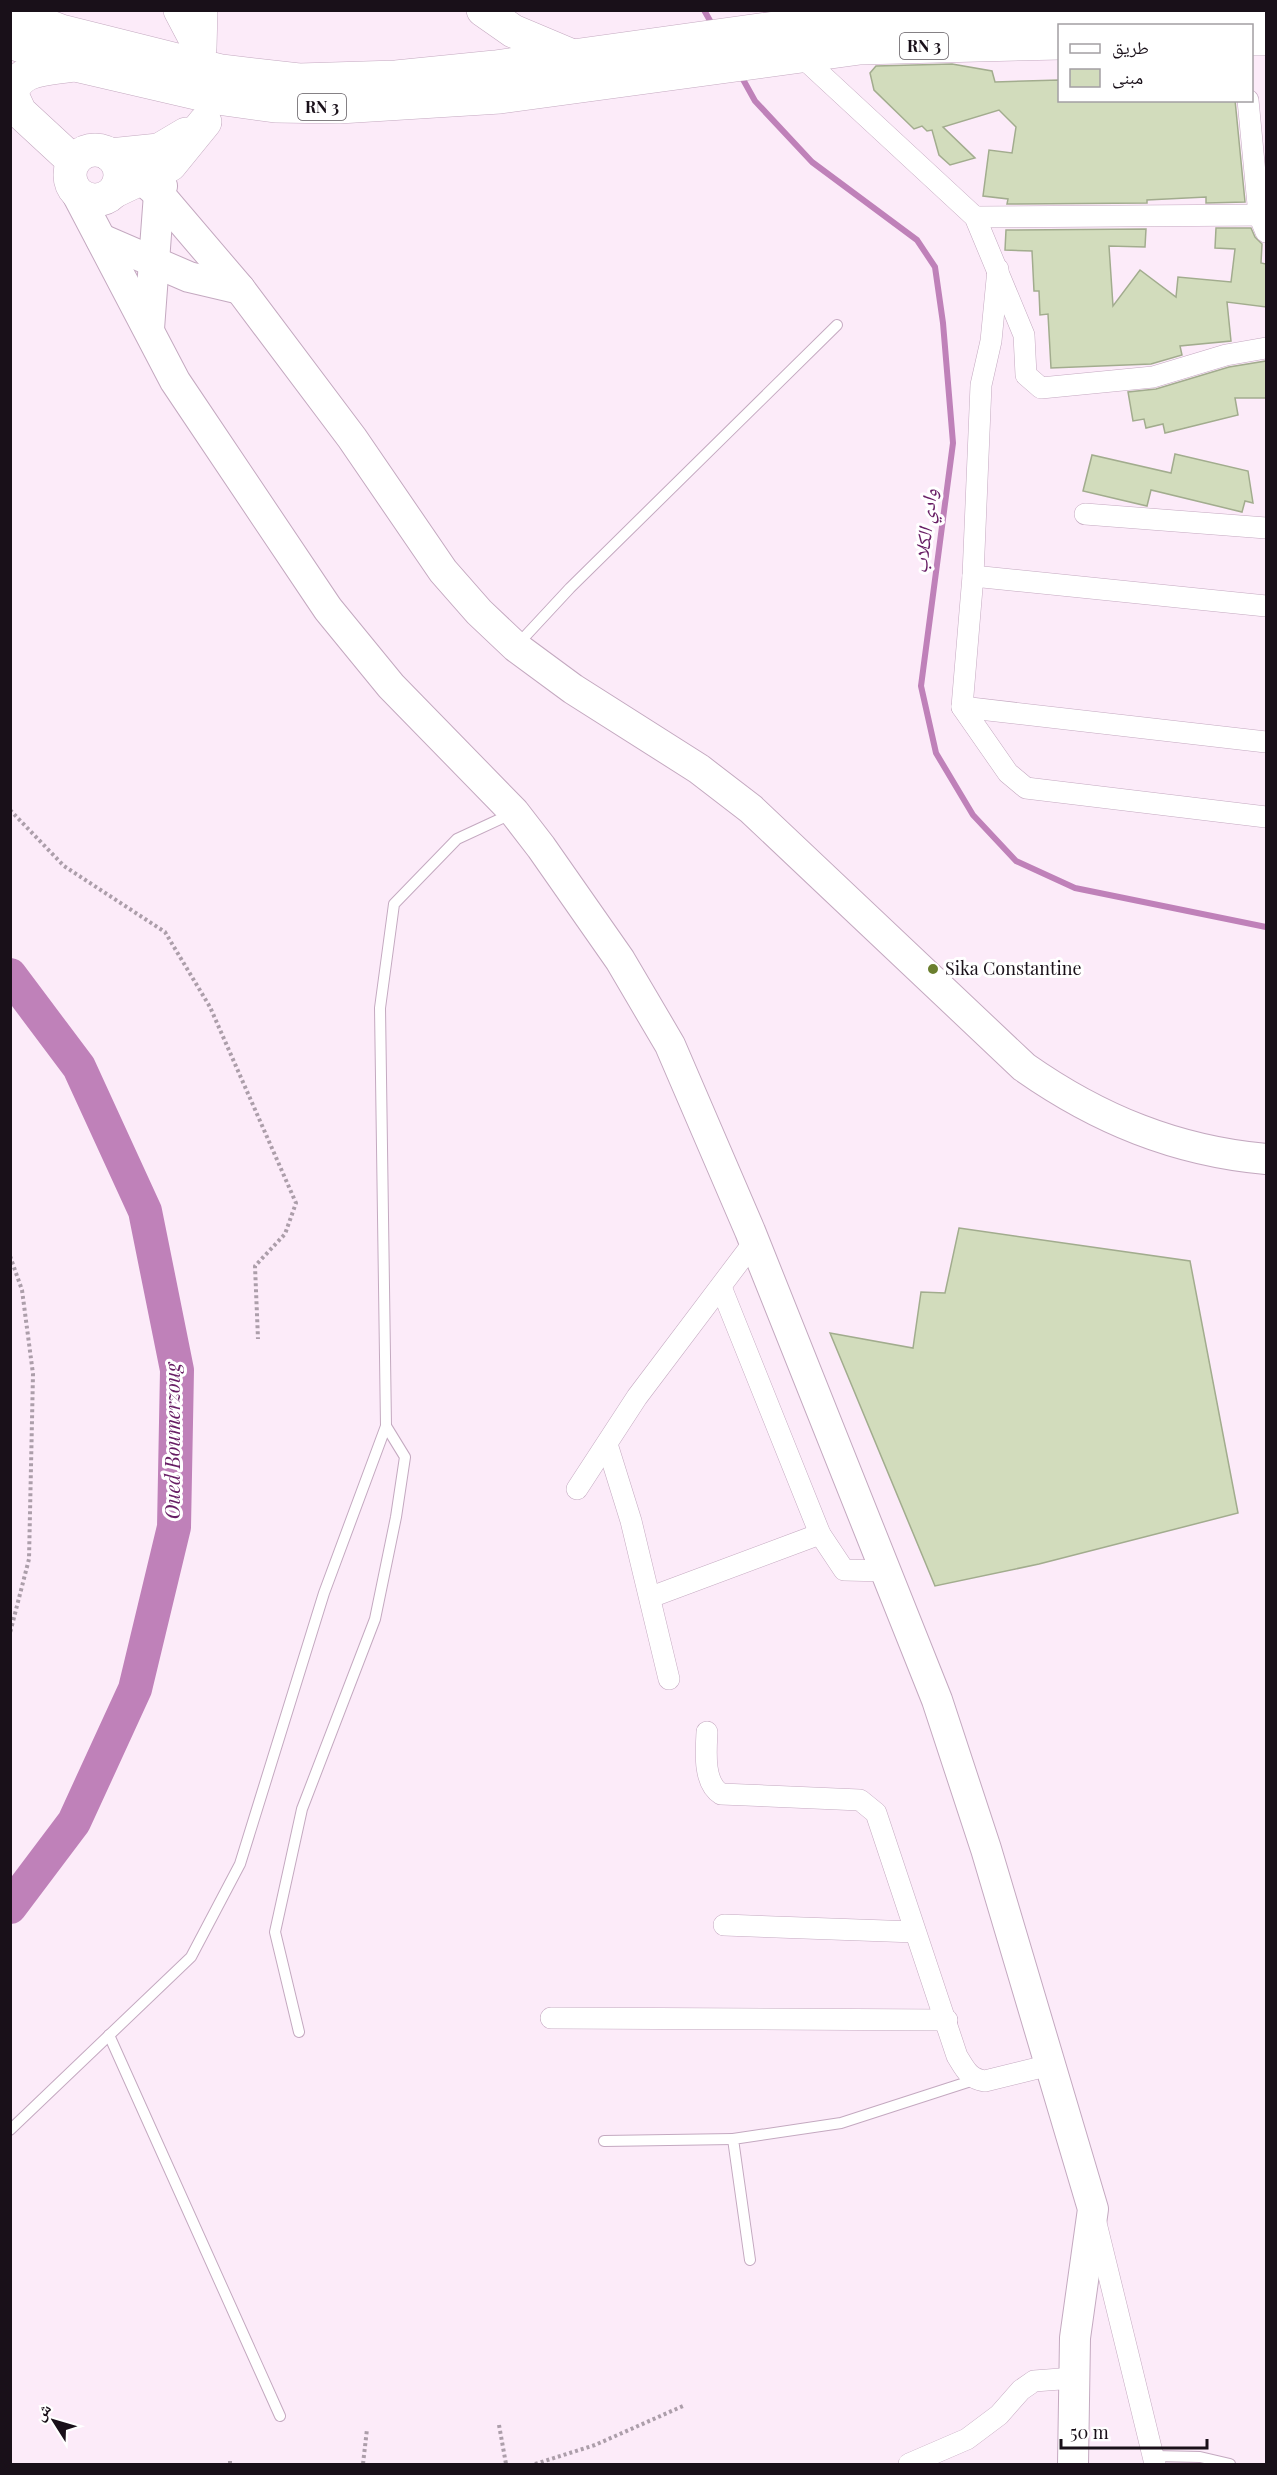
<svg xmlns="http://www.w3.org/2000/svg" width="1277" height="2475" viewBox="0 0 1277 2475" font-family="'Playfair Display','Noto Naskh Arabic',serif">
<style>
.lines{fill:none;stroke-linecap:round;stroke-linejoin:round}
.stream{stroke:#bf81b9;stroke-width:6}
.river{stroke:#bf81b9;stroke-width:34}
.building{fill:#d2dcbc;stroke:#a2ac8e;stroke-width:1.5}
.lane-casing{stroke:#c4a9c0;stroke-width:12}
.street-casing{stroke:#c4a9c0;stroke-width:22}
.secondary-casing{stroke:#c4a9c0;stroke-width:32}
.highway-casing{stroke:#c4a9c0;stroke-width:34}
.path{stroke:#ac9eaa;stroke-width:4;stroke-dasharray:3 3;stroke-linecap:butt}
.lane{stroke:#fff;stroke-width:10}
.street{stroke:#fff;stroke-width:21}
.secondary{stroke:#fff;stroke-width:30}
.highway{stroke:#fff;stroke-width:33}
.poi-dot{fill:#6a7e2e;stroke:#fff;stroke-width:2}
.labels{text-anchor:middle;stroke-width:6;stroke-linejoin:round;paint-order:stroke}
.shield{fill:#fff;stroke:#5e585e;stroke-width:1.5}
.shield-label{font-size:16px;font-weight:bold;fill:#191019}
.poi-label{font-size:18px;fill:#191019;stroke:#fff;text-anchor:start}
.water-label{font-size:20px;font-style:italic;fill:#671d64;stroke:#fff}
</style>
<rect width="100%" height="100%" fill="#fcebf9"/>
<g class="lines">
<g class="stream">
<polyline points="704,10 713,26"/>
<polyline points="740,74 755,101 812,162 917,240 935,267 943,323 953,443 921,686 936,753 973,815 1016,861 1075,888 1266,927"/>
</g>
<polyline class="river" points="10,975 79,1067 145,1211 177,1370 174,1527 135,1689 74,1822 10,1907"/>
</g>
<g class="building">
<polygon points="952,64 992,71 995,82 1059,80 1059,100 1235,100 1245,202 1206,203 1206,197 1147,200 1147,203 1007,204 1008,199 983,196 989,150 1012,153 1016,127 999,110 943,127 975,158 950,165 939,155 932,130 927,131 922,126 914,129 874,90 870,73 876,66"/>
<polygon points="1216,228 1251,228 1255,237 1262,244 1261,263 1266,264 1266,307 1227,302 1231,341 1180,346 1182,355 1151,364 1051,368 1048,314 1040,315 1039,291 1034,291 1032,251 1005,250 1006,230 1146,229 1145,247 1109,246 1113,306 1140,270 1176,297 1178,277 1231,282 1235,249 1215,248"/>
<polygon points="1266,361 1266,398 1235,398 1238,415 1165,433 1163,424 1146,428 1144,419 1133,421 1128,392 1156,389 1229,367"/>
<polygon points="1175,454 1248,471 1253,503 1245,501 1242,512 1151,490 1147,506 1083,491 1092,455 1171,473"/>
<polygon points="959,1228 1190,1261 1238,1513 1039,1564 935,1586 830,1333 913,1348 921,1292 945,1293"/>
</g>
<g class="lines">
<g class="lane-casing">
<g id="lane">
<polyline points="518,644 570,588 837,325"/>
<polyline points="299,2032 275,1932 302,1809 375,1619 396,1517 405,1457 386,1426"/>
<polyline points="109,2035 280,2416"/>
<polyline points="10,2130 191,1957 240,1864 324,1593 386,1426 380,1008 394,904 457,839 511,814"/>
<polyline points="604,2141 733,2139"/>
<polyline points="750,2260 733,2139 841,2123 974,2080"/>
<polyline points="1153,2456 1200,2457 1230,2464"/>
</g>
</g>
<g class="street-casing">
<g id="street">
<polyline points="800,55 975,217 1024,335 1026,375 1041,388 1153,377 1226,355 1266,348"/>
<polyline points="1248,100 1259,215 1266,232"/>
<polyline points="975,217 1266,215"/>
<polyline points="998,269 991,341 981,385 973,576 962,707 1008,773 1026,788 1266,817"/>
<polyline points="1085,514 1266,528"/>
<polyline points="973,576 1266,606"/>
<polyline points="962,707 1266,742"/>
<polyline points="721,1287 820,1534 844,1570 885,1571"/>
<polyline points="607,1444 631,1521 669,1679"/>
<polyline points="577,1489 637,1397 754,1242"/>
<polyline points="651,1597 820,1534"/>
<path d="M707 1732C706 1751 703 1783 721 1794L860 1800 876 1813 957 2056C965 2069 969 2079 985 2081L1050 2065"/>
<polyline points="724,1925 915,1932"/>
<polyline points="551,2018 947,2020"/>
<polyline points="1096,2223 1155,2464"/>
<polyline points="909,2464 967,2439 999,2415 1021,2390 1034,2381 1074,2378"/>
</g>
</g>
<g class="secondary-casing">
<g id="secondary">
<path d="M124 164 159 194 240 289 352 438 443 571 479 612 516 647 573 689 699 769 751 809 1024 1067C1098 1119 1176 1151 1266 1159"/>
<polyline points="76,192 175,381 328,609 391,686 514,812 541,847 620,960 670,1045 750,1231 937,1700 986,1849 1093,2209 1075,2338 1073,2464"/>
<polyline points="101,239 189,277 240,289"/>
<polyline points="149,329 159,194 162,186"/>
</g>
</g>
<g class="highway-casing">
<g id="highway">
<polyline points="180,10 200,48 201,10"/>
<polyline points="483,10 513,31 570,55"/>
<polyline points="10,12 61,31 221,71 299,80 396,77 495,67 782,27 854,22 1266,11"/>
<polyline points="1252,39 1266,39"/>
<polyline points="10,42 75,65 217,98 275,106 339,107 500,97 860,48 1060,43"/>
<path d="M73 65C51 69 16 67 12 95L20 112 73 161"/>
<circle cx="95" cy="175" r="25"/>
<polyline points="110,155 159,150 186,134"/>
<polyline points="115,191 170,165 205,122"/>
</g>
</g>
<g class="path">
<polyline points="10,810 64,866 165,932 210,1007 296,1203 285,1234 255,1266 258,1339"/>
<polyline points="10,1256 22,1290 33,1374 29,1559 10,1633"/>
<polyline points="499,2425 506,2464"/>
<polyline points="230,2464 230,2459"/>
<polyline points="363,2464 367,2429"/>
<polyline points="535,2464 595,2445 683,2406"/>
</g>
<use href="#lane" class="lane"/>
<use href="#street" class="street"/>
<use href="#secondary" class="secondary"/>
<use href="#highway" class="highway"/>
</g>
<circle class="poi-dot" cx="933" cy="969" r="6"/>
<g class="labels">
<g class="shield">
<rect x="900" y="33" width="48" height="26" rx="4.5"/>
<rect x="298" y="94" width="48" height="26" rx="4.5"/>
</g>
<g class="shield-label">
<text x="924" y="52">RN 3</text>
<text x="322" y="113">RN 3</text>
</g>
<g class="poi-label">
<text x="945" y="975">Sika Constantine</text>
</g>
<g class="water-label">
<text transform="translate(925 531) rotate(-83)" y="7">وادي الكلاب</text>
<text transform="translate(173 1441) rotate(-90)" y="7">Oued Boumerzoug</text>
</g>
</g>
<rect width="1277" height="2475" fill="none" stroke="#191019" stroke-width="24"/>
<rect x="1058" y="24" width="195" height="78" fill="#ffffff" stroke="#a39fa3" stroke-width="1.5"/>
<rect x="1070" y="44" width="30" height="9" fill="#ffffff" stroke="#a39fa3" stroke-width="1.5"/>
<text x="1112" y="54" font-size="18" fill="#191019">طريق</text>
<rect x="1070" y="69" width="30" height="18" fill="#d2dcbc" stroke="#a39fa3" stroke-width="1.5"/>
<text x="1112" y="84" font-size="18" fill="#191019">مبنى</text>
<g transform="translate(54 2421) rotate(307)" stroke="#ffffff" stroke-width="4.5" paint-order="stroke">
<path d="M0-4.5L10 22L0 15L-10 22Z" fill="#191019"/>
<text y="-9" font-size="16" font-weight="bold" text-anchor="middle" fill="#191019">ش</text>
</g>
<path d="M1061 2439v9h146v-9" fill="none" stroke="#191019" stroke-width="3"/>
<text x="1070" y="2439" font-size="18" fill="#191019" stroke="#ffffff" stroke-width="4.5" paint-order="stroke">50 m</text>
</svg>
